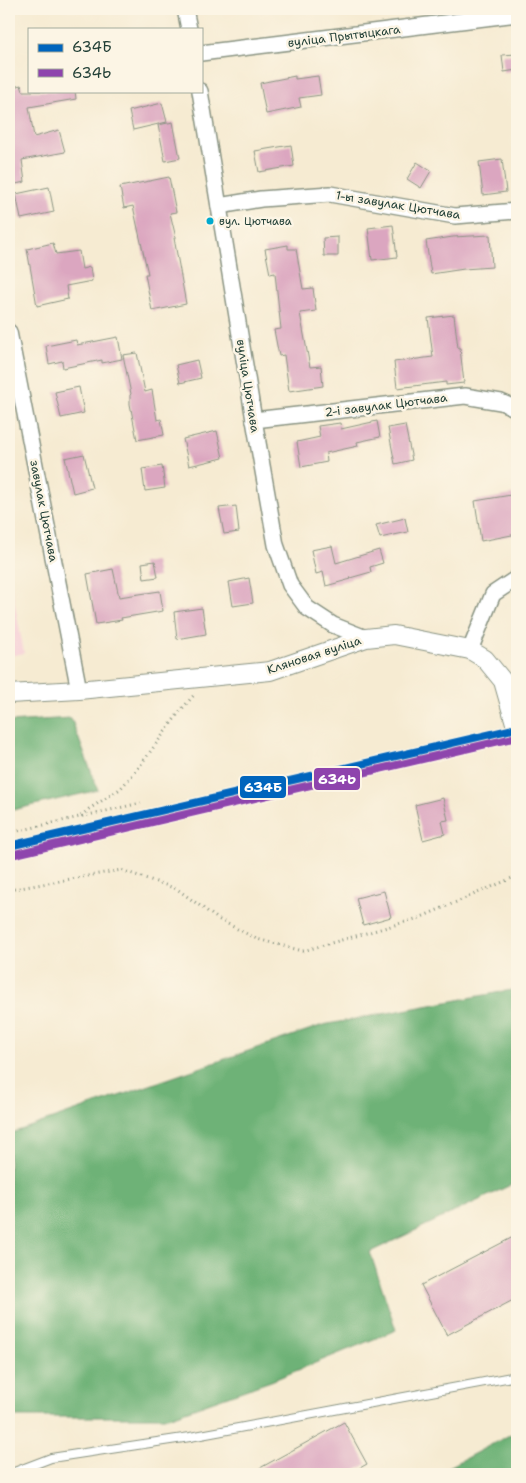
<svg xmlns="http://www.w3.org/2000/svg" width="526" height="1483" viewBox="0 0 526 1483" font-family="'Shantell Sans',sans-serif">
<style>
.built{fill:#f6cfd7}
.forest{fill:#6eb277;stroke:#467856}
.building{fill:#dba6c0}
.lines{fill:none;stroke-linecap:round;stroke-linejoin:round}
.service-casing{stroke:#8a9483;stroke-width:10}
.minor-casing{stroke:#8a9483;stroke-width:18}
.tertiary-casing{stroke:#8a9483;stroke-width:20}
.path{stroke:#8a9483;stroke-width:3;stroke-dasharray:1 4;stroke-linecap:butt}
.service{stroke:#fff;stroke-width:8}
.minor{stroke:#fff;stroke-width:15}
.tertiary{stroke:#fff;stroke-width:18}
.rail-1-casing{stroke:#fcf5e5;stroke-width:11}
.rail-2-casing{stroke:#fcf5e5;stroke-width:11}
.rail-1{stroke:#0065bd;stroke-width:8}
.rail-2{stroke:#8e44ad;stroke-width:8}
.bus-dot{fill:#00a9ce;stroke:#fcf5e5;stroke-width:2}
.labels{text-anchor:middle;stroke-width:5;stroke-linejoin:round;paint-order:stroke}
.bus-label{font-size:11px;fill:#1f3d34;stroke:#fcf5e5;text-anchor:start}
.street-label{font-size:12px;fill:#1f3d34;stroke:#fcf5e5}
.line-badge{stroke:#fcf5e5;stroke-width:2}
.badge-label{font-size:14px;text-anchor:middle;font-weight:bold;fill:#fff}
</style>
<rect width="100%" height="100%" fill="#fcf5e5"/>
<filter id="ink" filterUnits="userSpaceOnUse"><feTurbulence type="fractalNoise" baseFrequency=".02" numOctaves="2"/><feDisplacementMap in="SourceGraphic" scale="10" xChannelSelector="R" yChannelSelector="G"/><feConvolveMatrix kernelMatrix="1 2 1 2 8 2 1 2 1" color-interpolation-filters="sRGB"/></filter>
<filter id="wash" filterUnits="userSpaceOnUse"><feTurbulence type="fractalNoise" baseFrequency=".0096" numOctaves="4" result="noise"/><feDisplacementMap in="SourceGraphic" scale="20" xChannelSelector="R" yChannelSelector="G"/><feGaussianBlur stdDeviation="1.12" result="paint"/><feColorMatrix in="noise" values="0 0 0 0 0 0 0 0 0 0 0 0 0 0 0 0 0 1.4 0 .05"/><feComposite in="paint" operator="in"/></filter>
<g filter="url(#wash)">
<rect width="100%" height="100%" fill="#f6ebd2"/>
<polygon class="built" points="9,573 24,653 9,656"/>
<g class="forest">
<polygon points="71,718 98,790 9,811 9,722"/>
<polygon points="517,989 517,1182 370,1252 396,1330 271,1381 168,1417 9,1417 9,1134 323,1025"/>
<polygon points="517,1431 517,1474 436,1474"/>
</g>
<g id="blocks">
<g class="building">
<polygon points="517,54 517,70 504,72 502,55"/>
<polygon points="295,76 295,79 318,76 321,95 299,98 301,107 266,114 260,83"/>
<polygon points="21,85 23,91 75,91 76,99 29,107 34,137 59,130 65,152 22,160 25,182 11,185 9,174 9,88"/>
<polygon points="162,103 167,122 133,130 129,111"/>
<polygon points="173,122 180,158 165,161 158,125"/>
<polygon points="291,145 294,166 259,172 255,151"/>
<polygon points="502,159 506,192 483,195 479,162"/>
<polygon points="417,162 431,171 421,188 407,179"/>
<polygon points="169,177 176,212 170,213 176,238 174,238 186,304 152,311 145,274 148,274 133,206 124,208 120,187"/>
<polygon points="49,187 54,212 21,219 16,194"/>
<polygon points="393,225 397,257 372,260 368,228"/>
<polygon points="490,235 492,267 464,269 431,274 426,241 453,237"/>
<polygon points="338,237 338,256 324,256 323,238"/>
<polygon points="53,243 56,254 79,251 82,269 90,267 92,281 66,286 68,299 37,306 27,249"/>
<polygon points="288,245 288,249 296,249 303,289 313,288 316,311 300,313 310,367 321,366 323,386 289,391 284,355 279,356 274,330 281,329 275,273 270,274 265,249"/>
<polygon points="454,315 458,348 460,348 464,383 446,385 446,382 397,388 394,362 433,357 428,318"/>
<polygon points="118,337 122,359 102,363 102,360 63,368 62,361 49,364 46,346 76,340 77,345"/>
<polygon points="137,353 145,392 152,390 157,420 161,419 164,435 137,440 130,404 130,395 131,394 123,355"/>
<polygon points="197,360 201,378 180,383 176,365"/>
<polygon points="79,387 84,413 61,418 55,392"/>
<polygon points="377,421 380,437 357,442 358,446 326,453 327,462 301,467 297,442 320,437 318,426 340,423 341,429"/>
<polygon points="405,425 412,460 395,464 388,428"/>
<polygon points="217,431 223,458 189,466 183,439"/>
<polygon points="84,454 92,488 73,493 65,458"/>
<polygon points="162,466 165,488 145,491 142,469"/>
<polygon points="517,494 517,534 481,541 475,501"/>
<polygon points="236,506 239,532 224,534 219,508"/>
<polygon points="405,518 408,532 380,538 376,525"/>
<polygon points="332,546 336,563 379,550 383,563 370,567 371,572 350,578 351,579 326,586 323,572 316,574 311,550"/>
<polygon points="155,561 158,577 144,579 142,563"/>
<polygon points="113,569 119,597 160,591 163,611 121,618 122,620 96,624 87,574"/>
<polygon points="249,578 253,603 233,606 229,582"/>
<polygon points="202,608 206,634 177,639 174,612"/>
<polygon points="443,798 448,820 442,821 445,834 423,840 415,805"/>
<polygon points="384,891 391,917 363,925 356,898"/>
<polygon points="517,1235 517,1298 447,1335 421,1285"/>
<polygon points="344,1422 367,1464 349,1474 249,1474"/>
</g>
</g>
</g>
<g filter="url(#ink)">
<use href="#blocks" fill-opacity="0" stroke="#8a9483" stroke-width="1"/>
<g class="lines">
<g class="service-casing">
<polyline id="service" points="9,1474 51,1458 190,1437 517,1376"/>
</g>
<g class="minor-casing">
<g id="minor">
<polyline points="185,9 189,29"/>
<polyline points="201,53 517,14"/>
<polyline points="200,91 254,420 276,545 290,585 307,608 333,625 366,638"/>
<polyline points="219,206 261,199 330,194 455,216 517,211"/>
<polyline points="9,332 79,690"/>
<polyline points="254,420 465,396 501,402 517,409"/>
<polyline points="470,650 493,594 517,578"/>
</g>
</g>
<g class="tertiary-casing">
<polyline id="tertiary" points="9,694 79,690 270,671 366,638 394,635 470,650 485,659 503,681 517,730"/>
</g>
<g class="path">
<polyline points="81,816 89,809 120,789 136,771 181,710 194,695"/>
<polyline points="9,833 141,803"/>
<polyline points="9,890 121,870 177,889 218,919 257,939 303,951 419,918 517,876"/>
</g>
<use href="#service" class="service"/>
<use href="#minor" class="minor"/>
<use href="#tertiary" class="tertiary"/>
<g class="rail-1-casing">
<polyline id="rail-1" points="9,846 517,728"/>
</g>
<g class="rail-2-casing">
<polyline id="rail-2" points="11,855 517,737"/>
</g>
<use href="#rail-1" class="rail-1"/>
<use href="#rail-2" class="rail-2"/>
</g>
</g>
<circle class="bus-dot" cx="210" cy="221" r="4.5"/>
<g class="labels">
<g class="bus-label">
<text x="219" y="225">вул. Цютчава</text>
</g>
<g class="street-label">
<text transform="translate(344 36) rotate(-7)" y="4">вуліца Прытыцкага</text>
<text transform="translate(398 205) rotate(9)" y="4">1-ы завулак Цютчава</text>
<text transform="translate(248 386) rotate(81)" y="4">вуліца Цютчава</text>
<text transform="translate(386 405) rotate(-7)" y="4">2-і завулак Цютчава</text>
<text transform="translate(44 511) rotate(79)" y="4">завулак Цютчава</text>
<text transform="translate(314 655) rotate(-18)" y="4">Кляновая вуліца</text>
</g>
</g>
<g class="line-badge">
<rect x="313" y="767" width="48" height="24" rx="5" fill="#8e44ad"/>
<rect x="239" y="775" width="48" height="24" rx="5" fill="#0065bd"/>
</g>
<g class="badge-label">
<text x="337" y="784">634Ь</text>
<text x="263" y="792">634Б</text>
</g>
<rect width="526" height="1483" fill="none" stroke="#fcf5e5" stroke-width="30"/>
<rect x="28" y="28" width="175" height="65" fill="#fcf5e5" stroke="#a4ab9e"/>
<rect x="38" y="44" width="25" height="8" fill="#0065bd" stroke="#a4ab9e"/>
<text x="72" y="52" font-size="15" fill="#1f3d34">634Б</text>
<rect x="38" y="69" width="25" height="8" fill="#8e44ad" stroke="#a4ab9e"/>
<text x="72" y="78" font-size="15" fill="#1f3d34">634Ь</text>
</svg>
